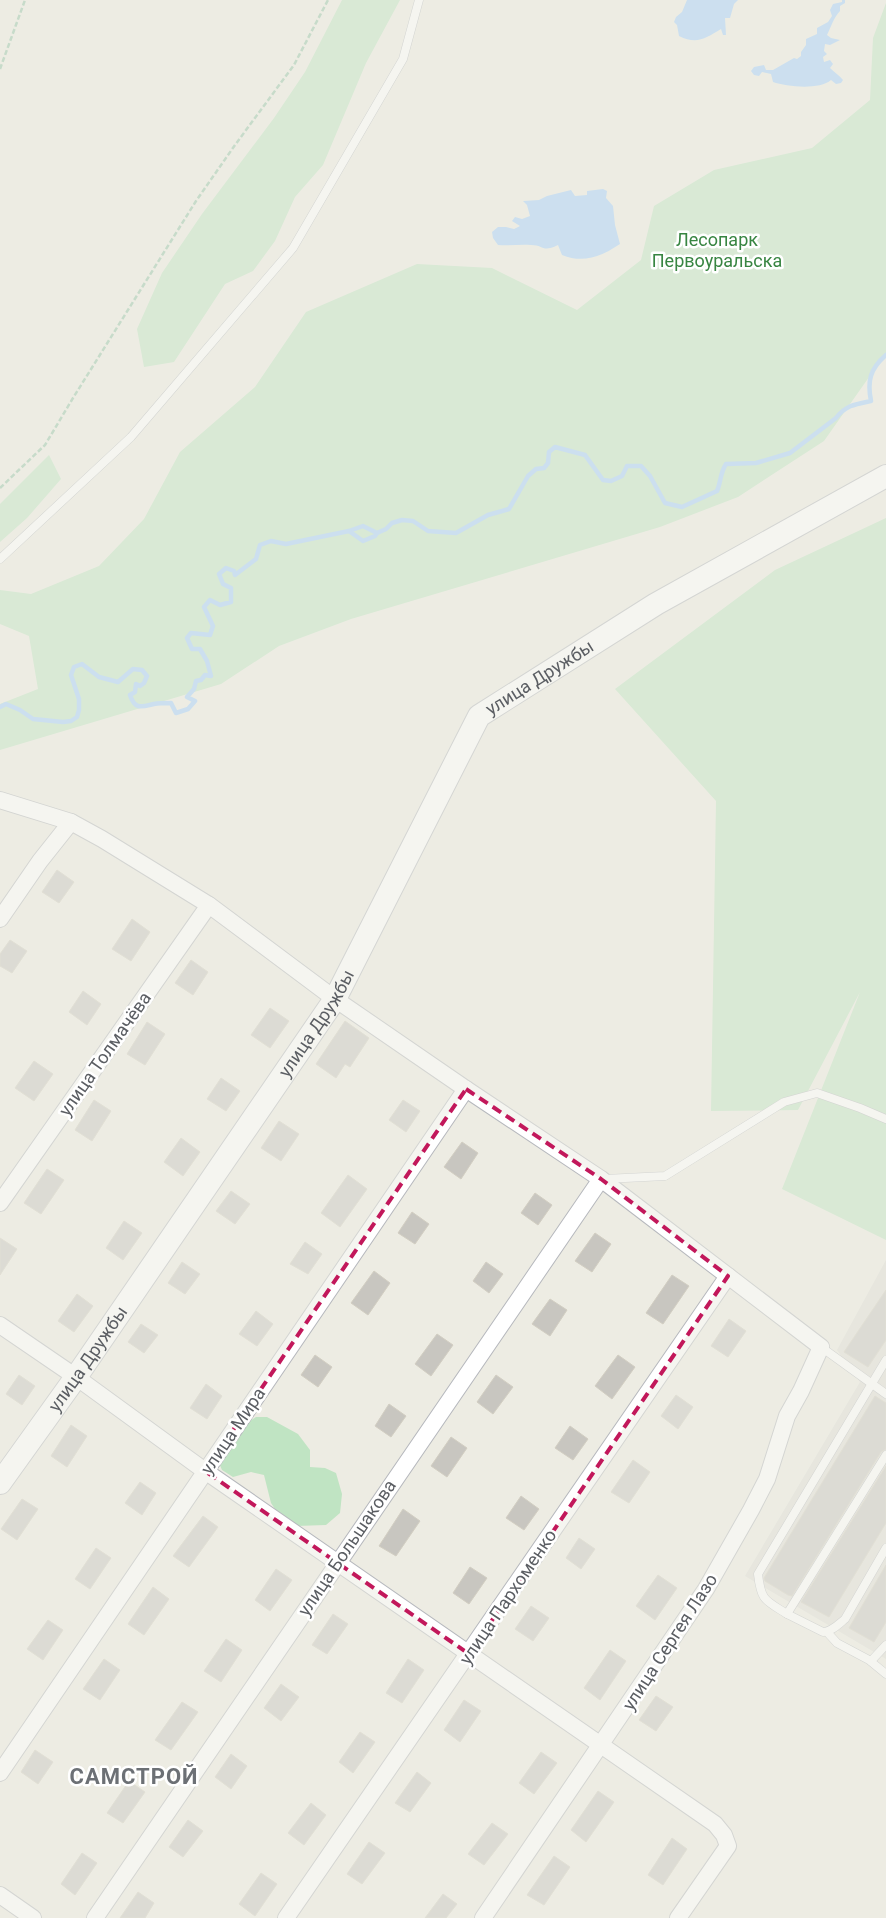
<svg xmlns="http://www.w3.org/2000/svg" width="886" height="1918" viewBox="0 0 886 1918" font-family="Roboto,sans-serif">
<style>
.industrial{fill:#dfddd7}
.green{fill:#c0e4c3}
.water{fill:#a4cffc}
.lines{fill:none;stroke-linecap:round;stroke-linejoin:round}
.stream{stroke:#a4cffc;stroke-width:4.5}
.building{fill:#c8c6c0;stroke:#d2cec2}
.lane-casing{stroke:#b6b8bd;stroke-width:9}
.street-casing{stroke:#b6b8bd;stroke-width:18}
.secondary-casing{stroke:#b7b9bf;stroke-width:24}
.path{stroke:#9ac5aa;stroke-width:2.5;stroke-dasharray:5 2.5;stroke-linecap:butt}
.lane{stroke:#fff;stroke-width:8}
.street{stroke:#fff;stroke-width:16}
.secondary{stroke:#fff;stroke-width:22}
.marked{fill:none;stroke:#c2185b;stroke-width:4;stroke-dasharray:10 6;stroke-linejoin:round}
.labels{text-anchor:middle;stroke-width:5;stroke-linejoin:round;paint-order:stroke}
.park-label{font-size:18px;fill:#388542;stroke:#fff}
.street-label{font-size:18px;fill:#5b5e63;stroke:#fff}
.district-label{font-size:22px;font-weight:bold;letter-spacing:1px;fill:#6c7075;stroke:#fff}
</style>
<rect width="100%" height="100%" fill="#edece3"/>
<polygon class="industrial" points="886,1260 886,1659 745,1576 860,1382 837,1350"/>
<g class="green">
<polygon points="342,0 400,0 366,63 323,165 295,197 275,241 253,271 225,284 174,362 144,367 137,329 162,273 202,214 274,118 305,72"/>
<polygon points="886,3 886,353 824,441 738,497 660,527 351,619 279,646 221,684 0,750 0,704 38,689 29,636 0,624 0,590 31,594 99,566 144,519 180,452 255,387 306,312 417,264 492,268 577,310 641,260 654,206 714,170 812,148 870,100 873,38"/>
<polygon points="49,455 61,479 27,518 0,542 0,504"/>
<polygon points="886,518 886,1240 782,1189 860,992 798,1110 711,1111 716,801 615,689 775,570"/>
<polygon points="256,1417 267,1417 298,1434 310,1450 310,1467 325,1468 336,1473 342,1494 340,1513 326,1525 296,1526 279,1515 271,1503 264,1475 251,1472 233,1477 222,1470 219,1463 244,1425"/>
</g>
<g class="water">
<path d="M687 0H738L734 4 730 18H725L726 35H723L721 29C706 38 697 45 679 36L677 25 674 22 676 17 682 12Z"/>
<path d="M842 0H845V3L840 6V11C834 17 831 27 827 35L831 38 840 40 830 45 825 44 824 51 827 54 823 57 824 62 830 60 833 64 830 68C834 72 840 76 843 80L841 83 836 84 831 80C820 90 787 87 773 82L771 74 762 72 759 76 754 75 751 71 754 67 764 65 766 70H773L794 58 797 59 801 56V52L806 45V39L817 34V28L828 22 832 16 830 10 833 4 842 2Z"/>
<path d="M603 189 607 191 606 198 613 206 615 225 620 244C602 256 584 264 562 255L558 245C542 253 544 245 531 245 520 244 509 246 498 245L493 238 492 232 498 227H506L514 229 520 226 512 221 515 217 522 219 530 216 527 205 523 201 539 200 547 196 571 190 575 196 587 195V191Z"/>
</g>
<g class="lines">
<g class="stream">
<polyline points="349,531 363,526 377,533"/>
<path d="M0 707 6 704 20 710 33 719 63 722 71 721 77 717 79 710V699L71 675 74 667 82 664 99 677 118 682 133 669 142 670 147 676 144 683 140 686 136 684 135 692 130 695C135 710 141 707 154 704 159 703 165 703 171 703L176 713 188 709 195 701 187 697 194 689 196 681 201 680 205 675 211 676 207 661 200 649H192L187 638 191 633 210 635 213 626 204 607 210 600 220 605 231 602V588L223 584 219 574 226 568 234 571 235 575 256 559 260 545 271 541 286 544 349 531 363 541 375 536 377 533 386 529 392 523 402 520 413 521 428 531 456 533 488 515 509 509 528 476 536 469 544 468 548 463 549 452 555 447 585 455 603 480 611 481 622 476 627 466H641L650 476 665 503 682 507 717 491C721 482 720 473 726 464L756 463 790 453 836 418C846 405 856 404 871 401 867 381 870 369 886 355"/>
</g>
</g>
<g class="building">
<polygon points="57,870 74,882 59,903 42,892"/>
<polygon points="132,919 150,932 131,961 112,949"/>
<polygon points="10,940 27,951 12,973 0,966 0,954"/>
<polygon points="191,960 208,972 193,995 175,983"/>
<polygon points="83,991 101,1004 87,1025 69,1012"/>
<polygon points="270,1008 289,1021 270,1048 251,1035"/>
<polygon points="345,1021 369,1038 350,1067 345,1064 336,1078 316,1064"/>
<polygon points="147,1022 165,1034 145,1065 127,1054"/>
<polygon points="34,1061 53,1074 34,1101 15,1088"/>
<polygon points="221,1078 240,1091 226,1111 207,1099"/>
<polygon points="94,1100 111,1111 92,1141 75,1130"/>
<polygon points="403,1100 420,1111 406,1132 389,1120"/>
<polygon points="279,1121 299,1134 281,1161 261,1148"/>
<polygon points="181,1138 200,1152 183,1176 164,1162"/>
<polygon points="462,1142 478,1153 461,1179 444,1167"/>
<polygon points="47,1169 64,1180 41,1214 24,1203"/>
<polygon points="348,1175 367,1189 340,1227 321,1213"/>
<polygon points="231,1191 250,1204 235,1224 216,1211"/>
<polygon points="535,1193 552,1205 538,1225 521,1213"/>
<polygon points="412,1212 429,1224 415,1244 398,1233"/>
<polygon points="124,1221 142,1233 123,1260 106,1248"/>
<polygon points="595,1233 611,1244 592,1272 575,1261"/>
<polygon points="0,1238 17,1249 0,1275"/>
<polygon points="305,1242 322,1254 308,1274 290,1264"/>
<polygon points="182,1262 200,1274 185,1294 168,1283"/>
<polygon points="486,1262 503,1274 489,1293 473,1281"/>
<polygon points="374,1271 390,1283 368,1315 351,1303"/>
<polygon points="672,1275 689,1286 663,1324 646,1313"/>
<polygon points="886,1290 886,1340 868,1367 844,1352"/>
<polygon points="77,1294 93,1306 74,1332 58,1321"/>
<polygon points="550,1299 567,1310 550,1336 532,1324"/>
<polygon points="256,1311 273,1324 257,1346 239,1334"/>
<polygon points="729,1319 746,1331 728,1357 711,1346"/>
<polygon points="141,1324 158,1335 144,1353 128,1342"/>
<polygon points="437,1334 453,1345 431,1376 415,1364"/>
<polygon points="315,1355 332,1367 318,1387 301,1375"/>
<polygon points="618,1355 635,1367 612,1399 595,1386"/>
<polygon points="19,1375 35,1386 22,1405 6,1394"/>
<polygon points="496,1375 513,1387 493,1414 477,1402"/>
<polygon points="206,1384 222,1396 207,1419 190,1408"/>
<polygon points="676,1395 693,1407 678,1429 661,1416"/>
<polygon points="875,1396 886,1403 886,1449 881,1452 792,1596 788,1595 765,1581 764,1578"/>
<polygon points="389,1404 406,1416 391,1437 375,1426"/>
<polygon points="71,1425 87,1436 67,1467 51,1456"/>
<polygon points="570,1426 588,1439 573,1460 555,1448"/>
<polygon points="451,1437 467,1448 447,1477 431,1466"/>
<polygon points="633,1460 650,1472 629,1503 611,1492"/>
<polygon points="886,1466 886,1523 829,1617 801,1602"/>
<polygon points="140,1482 156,1493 142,1515 125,1503"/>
<polygon points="521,1496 539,1509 524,1530 506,1518"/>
<polygon points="22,1499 38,1509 17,1540 1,1529"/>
<polygon points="403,1509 420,1521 396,1556 379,1546"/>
<polygon points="203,1516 218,1527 189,1567 173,1556"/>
<polygon points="579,1538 595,1549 581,1569 566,1558"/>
<polygon points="96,1548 111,1558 90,1589 75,1579"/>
<polygon points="886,1565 886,1622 874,1642 849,1628"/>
<polygon points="470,1567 487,1578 469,1604 453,1593"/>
<polygon points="276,1569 292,1580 270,1611 255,1600"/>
<polygon points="658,1575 677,1588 655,1620 636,1606"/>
<polygon points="153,1587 169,1599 144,1635 128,1624"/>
<polygon points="531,1606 549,1618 533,1641 515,1629"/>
<polygon points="333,1614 348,1624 327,1654 312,1645"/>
<polygon points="48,1620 63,1630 43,1660 27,1649"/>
<polygon points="226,1639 242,1650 221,1682 204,1671"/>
<polygon points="610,1650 626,1661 600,1700 584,1688"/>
<polygon points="104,1659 120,1670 100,1700 83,1689"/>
<polygon points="408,1659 424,1670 402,1703 386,1693"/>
<polygon points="281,1684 299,1697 281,1721 264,1708"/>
<polygon points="656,1696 673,1707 656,1731 639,1720"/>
<polygon points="464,1700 481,1711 460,1742 444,1730"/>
<polygon points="182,1702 198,1712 171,1750 155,1740"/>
<polygon points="360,1732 375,1742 353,1773 339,1762"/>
<polygon points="35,1750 53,1762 38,1784 21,1772"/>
<polygon points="541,1752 557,1763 534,1794 519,1783"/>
<polygon points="231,1754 247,1766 231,1789 215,1777"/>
<polygon points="417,1772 431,1783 410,1812 395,1803"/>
<polygon points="129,1781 145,1792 123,1823 107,1813"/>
<polygon points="598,1791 614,1802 586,1842 571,1830"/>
<polygon points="311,1803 326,1815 304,1845 288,1833"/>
<polygon points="188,1820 203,1831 183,1857 169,1847"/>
<polygon points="492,1823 508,1834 484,1865 468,1854"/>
<polygon points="672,1838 687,1849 663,1885 648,1875"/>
<polygon points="369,1842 385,1853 362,1884 347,1874"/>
<polygon points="82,1853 97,1863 75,1895 61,1884"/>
<polygon points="554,1856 570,1867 544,1905 527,1895"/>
<polygon points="261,1873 277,1884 255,1916 239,1904"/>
<polygon points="138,1892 154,1903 145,1918 120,1918"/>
<polygon points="443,1894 457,1904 446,1918 425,1918"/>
</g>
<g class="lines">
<g class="lane-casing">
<g id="lane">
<polyline points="0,559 131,437 293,248 403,59 419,0"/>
<polyline points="605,1179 665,1176 784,1102 817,1093 860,1108 886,1119"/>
<polyline points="821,1347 886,1394"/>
<path d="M886 1360 758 1574C761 1601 765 1600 787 1614L886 1455"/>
<path d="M787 1614 823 1632C831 1632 839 1624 845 1619L886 1548"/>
<polyline points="827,1632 837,1643 869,1660 886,1674"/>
<polyline points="871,1661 886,1645"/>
</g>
</g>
<g class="street-casing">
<g id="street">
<polyline points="0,800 71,822 102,839 209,905 335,999 466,1089 601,1179 821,1347 801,1391 787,1416 767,1479 751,1510 706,1589 483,1918"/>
<polyline points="0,919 40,861 71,822"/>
<polyline points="0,1203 209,905"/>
<polyline points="0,1325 76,1377 205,1471 715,1824 724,1835 728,1846 678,1918"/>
<polyline points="0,1773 466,1089"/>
<polyline points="0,1895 33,1918"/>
<polyline points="95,1918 601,1179"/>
<polyline points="286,1918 728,1276"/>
</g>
</g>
<g class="secondary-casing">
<g id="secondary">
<path id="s1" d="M0 1483 76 1377 335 999 479 716 656 604 886 476"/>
</g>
</g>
<g class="path">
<polyline points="0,69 25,0"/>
<polyline points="0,488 45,445 73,398 196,201 235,145 294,65 328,0"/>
</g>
<use href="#lane" class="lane"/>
<use href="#street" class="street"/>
<use href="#secondary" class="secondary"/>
</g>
<path d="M0 0H886V1918H0ZM466 1089 601 1179 728 1276 469 1654 205 1471Z" fill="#edece3" fill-opacity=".55" fill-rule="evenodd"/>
<path class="marked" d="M466 1089 601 1179 728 1276 469 1654 205 1471Z"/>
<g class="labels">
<g class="park-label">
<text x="717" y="246">Лесопарк<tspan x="717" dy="21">Первоуральска</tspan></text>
</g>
<g class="street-label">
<text dy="6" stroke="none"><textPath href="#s1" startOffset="978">улица Дружбы</textPath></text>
<text dy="6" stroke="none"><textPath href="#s1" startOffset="558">улица Дружбы</textPath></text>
<text transform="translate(105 1054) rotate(-55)" y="6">улица Толмачёва</text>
<text dy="6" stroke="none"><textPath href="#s1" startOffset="152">улица Дружбы</textPath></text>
<text transform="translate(233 1431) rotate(-56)" y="6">улица Мира</text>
<text transform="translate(347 1548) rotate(-56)" y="6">улица Большакова</text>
<text transform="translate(508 1597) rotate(-56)" y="6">улица Пархоменко</text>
<text transform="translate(670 1642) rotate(-57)" y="6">улица Сергея Лазо</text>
</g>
<g class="district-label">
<text x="134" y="1784">САМСТРОЙ</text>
</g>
</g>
</svg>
